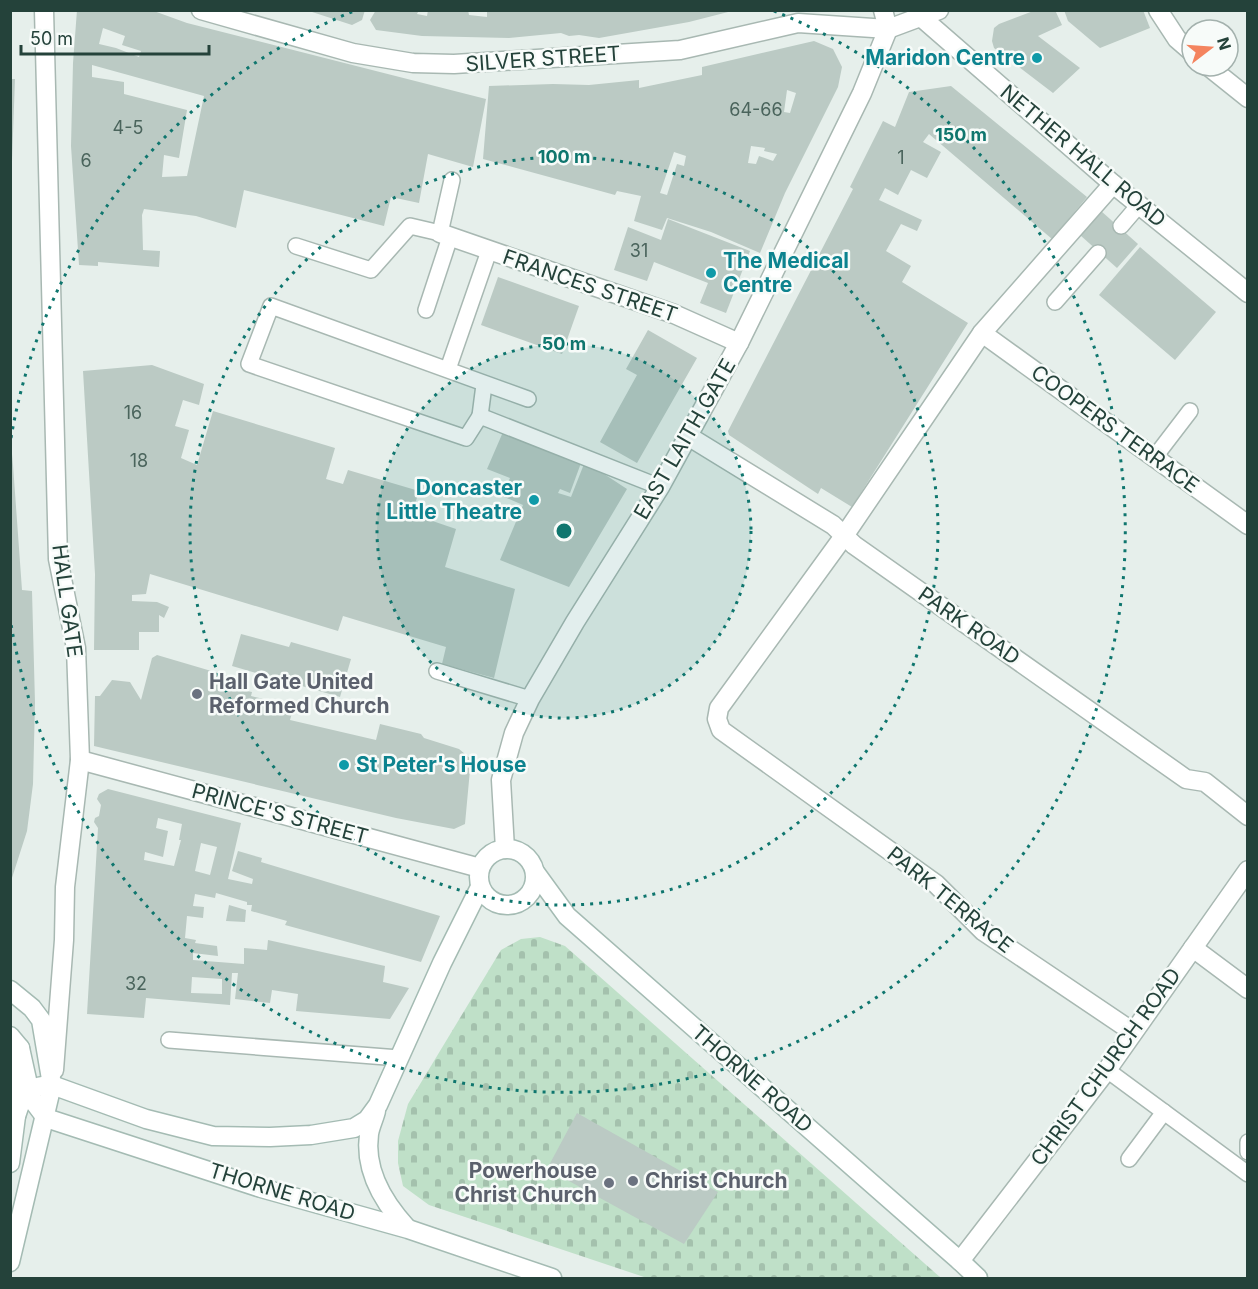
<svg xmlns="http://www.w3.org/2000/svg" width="1258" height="1289" viewBox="0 0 1258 1289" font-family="Inter,sans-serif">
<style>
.cemetery{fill:url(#cemetery-stones)}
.building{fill:#bbcac4;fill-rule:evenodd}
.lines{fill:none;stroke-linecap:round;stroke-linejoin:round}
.lane-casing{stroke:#a8b8b2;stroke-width:18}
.street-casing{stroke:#a8b8b2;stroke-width:21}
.secondary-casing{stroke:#a4bbb3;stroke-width:21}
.lane{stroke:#fff;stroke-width:15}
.street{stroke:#fff;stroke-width:18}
.secondary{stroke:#fff;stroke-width:18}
.ring{fill:none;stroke:#0f766e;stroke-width:3;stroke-dasharray:3 6}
.culture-dot{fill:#0f9aa8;stroke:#f7fbf9;stroke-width:2}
.worship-dot{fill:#6b7280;stroke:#f7fbf9;stroke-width:2}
.labels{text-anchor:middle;stroke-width:5;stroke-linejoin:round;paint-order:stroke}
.number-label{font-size:18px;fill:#4a645c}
.culture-label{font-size:21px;font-weight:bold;fill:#0d838f;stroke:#f7fbf9;text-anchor:end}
.street-label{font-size:21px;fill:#24423a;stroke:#f7fbf9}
.worship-label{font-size:21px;font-weight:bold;fill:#5b616d;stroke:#f7fbf9;text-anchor:start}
.centre{fill:#0f766e;stroke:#f7fbf9;stroke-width:3}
.ring-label{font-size:18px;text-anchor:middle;font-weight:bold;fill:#0f766e;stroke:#f7fbf9;stroke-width:5;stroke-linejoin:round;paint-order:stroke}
</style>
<defs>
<pattern id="cemetery-stones" width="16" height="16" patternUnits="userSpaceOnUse" patternTransform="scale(1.5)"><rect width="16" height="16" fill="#bfe0c8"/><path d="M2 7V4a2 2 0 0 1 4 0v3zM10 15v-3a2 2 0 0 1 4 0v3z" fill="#a4c1ad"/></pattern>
</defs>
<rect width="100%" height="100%" fill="#e6efeb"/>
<polygon class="cemetery" points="540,937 565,946 941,1278 647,1278 429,1205 403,1186 398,1163 398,1141 408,1104 501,950 521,939"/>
<g class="building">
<path d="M77 10H151L187 23 486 99 473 167 428 154 419 203 391 197 384 226 244 190 236 228 196 216 144 209 142 215 143 250 160 251 159 267 98 262V266L79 265 71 146 73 63ZM103 28 125 36 122 45 141 51 139 57 116 48 99 44ZM92 65 204 96 187 176 162 177 164 155 179 158 187 110 124 94V82L92 77Z"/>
<polygon points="306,10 365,10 362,20 352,25"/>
<polygon points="376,10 419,10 417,14 427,16 428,10 468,10 469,15 487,17 487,10 732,11 689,22 599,38 579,35 569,36 561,33 509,38 422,36 376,30 370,20"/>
<polygon points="1036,10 1055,10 1062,25 1038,36 1080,68 1053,93 994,48 992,41 994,28 999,24"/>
<polygon points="1064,10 1143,10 1150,28 1100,48 1068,21"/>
<path d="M814 41 833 49 842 67 838 87 785 193 760 253 711 232 667 218 662 230 634 221 641 196 617 191 615 195 483 159 489 86 553 84 589 85 639 80V88L702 75V67ZM787 90 796 93 790 113 784 112ZM751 146 765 148 764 151 777 154 773 161 759 156 756 164 748 163ZM674 152 686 156 684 166 677 164 667 195 660 193Z"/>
<polygon points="10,79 15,79 12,161 10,161"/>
<polygon points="951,86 1087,197 1052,239 929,134 923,142 941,152 927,178 911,170 898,195 885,188 879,200 922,220 917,231 901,224 886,251 911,266 902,282 968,323 852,507 821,488 818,494 729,435 728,431 853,189 850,187 883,121 895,127 909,92"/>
<polygon points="1101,211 1138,244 1117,268 1080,235"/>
<polygon points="668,219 750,251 726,313 700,303 708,283 654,262 647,281 614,270 628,227 661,240"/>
<polygon points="1140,247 1216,312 1175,360 1099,295"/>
<polygon points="498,277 579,306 562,354 481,325"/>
<polygon points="648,330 697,358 637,463 600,442 637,375 626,369"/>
<polygon points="152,365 204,384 199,405 183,400 175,426 189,430 181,458 197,465 213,411 335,448 326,479 343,484 348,470 419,491 412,514 456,529 445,567 515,589 494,678 442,664 446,647 343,616 338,631 150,574 146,594 132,595 132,601 157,602 169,607 164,618 159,615 159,632 139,632 139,650 94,650 95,574 83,371"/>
<polygon points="503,432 581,463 570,493 560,489 558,493 571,497 584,464 601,472 627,489 569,587 500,560 523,505 502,496 510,478 487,469"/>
<polygon points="10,454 12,454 13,465 22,590 32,591 35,703 33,784 27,831 11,881"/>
<polygon points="241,634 289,647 291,642 351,659 340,697 232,666"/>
<polygon points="157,655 235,678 232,688 252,692 251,696 294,706 290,720 376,740 380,724 421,734 424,738 459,749 471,759 465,824 454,829 396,818 94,746 95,696 100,696 112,680 130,682 141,700 152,658"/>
<path d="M108 789 241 823 228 879 252 884 253 879 232 871 238 851 262 858 261 862 440 916 421 962 285 925 287 921 251 911 252 905H247V902L216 893 215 898 195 894 193 906 204 907 203 918 187 916 185 938 196 940 195 943 217 946 218 956 193 953V960L244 964V948L267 950 268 940 385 966 383 982 409 988 390 1019 296 1011 298 994 272 990 270 1003 235 999 238 973H232L230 1005 146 998 144 1018 87 1014 98 828 94 822 95 818 99 816 101 805 97 799 99 794ZM158 818 182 824 179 840H181L174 866 144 860 145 852 163 857 168 831 156 828ZM201 843 217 847 210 875 195 871ZM192 977 222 979V994L191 993Z"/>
<polygon points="229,905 246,910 245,922 226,921"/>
<polygon points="577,1113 718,1192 684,1244 547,1169"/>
</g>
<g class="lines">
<g class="lane-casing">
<g id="lane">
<polyline points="1121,226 1139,205"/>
<polyline points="296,246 371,270 410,226 440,233 452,180"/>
<polyline points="1055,302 1098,253"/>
<polyline points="426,310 450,237"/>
<polyline points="448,369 489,251"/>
<polyline points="528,399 271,306 249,364 466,438 480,416 660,487"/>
<polyline points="480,416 484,385"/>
<polyline points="1154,458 1190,411"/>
<polyline points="437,671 530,699"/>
<polyline points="169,1040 399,1058"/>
<polyline points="1107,1070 1248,1174"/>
<polyline points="1248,1142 1248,1152"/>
<polyline points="1129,1159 1164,1112"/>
</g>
</g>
<g class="street-casing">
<g id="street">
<polyline points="44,10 58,559 76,648 80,760 65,887 64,940 54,1070"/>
<polyline points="201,10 353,53 413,63 454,64 680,50 798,23 888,29 939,10"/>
<polyline points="883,10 888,29"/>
<polyline points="1158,10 1177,39 1192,52"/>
<polyline points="921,17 1113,184 1248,293"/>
<polyline points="1208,66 1248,98"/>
<polyline points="1113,184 982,333 844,536 719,708 717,719 721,730 936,884 983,931 1133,1032"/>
<polyline points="440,233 674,314 739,343"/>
<polyline points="982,333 1248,525"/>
<polyline points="688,436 833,525 854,545 1186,779 1205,782 1248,816"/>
<polyline points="80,760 480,868"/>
<polyline points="505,849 501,780 514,733 530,699 575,622 660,487 739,343 862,93 888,29"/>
<polyline points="1193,948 1248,989"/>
<polyline points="960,1261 1107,1070 1248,870"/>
</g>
</g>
<g class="secondary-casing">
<g id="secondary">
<circle cx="507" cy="877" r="28"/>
<polyline points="535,872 567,916 960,1261 978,1278"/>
<polyline points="10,990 32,1008 41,1020 52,1085 10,1262"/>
<polyline points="10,1036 20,1048 31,1098 46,1118"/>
<path d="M376 1111C374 1119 370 1127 369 1134 364 1170 384 1203 407 1228"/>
<path d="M16 1116C23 1094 27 1086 52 1085L146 1119 213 1136 270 1137 311 1135 354 1128 367 1120 378 1105 442 963 480 887"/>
<polyline points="46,1118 261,1188 408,1229 552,1278"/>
<polyline points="10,1163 16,1116 20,1048"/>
</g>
</g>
<use href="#lane" class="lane"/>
<use href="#street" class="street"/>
<use href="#secondary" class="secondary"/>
</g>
<circle cx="564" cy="531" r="187" fill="#0f766e" fill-opacity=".12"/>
<g class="ring">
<circle cx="564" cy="531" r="187"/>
<circle cx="564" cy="531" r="374"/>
<path d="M11 438A561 561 0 0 1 354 11M774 11A561 561 0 1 1 11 624"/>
</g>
<g class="culture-dot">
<circle cx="1037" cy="58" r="6"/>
<circle cx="711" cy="273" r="6"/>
<circle cx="534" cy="500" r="6"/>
<circle cx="344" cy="765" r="6"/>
</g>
<g class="worship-dot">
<circle cx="197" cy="694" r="6"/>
<circle cx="633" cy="1181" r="6"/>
<circle cx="609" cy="1183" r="6"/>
</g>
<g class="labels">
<g class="number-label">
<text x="756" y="116">64-66</text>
<text x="128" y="134">4-5</text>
<text x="901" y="164">1</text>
<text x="86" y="167">6</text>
<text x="639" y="257">31</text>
<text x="133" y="419">16</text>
<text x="139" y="467">18</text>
<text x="136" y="990">32</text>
</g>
<g class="culture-label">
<text x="1025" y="65">Maridon Centre</text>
<text x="723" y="268" text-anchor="start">The Medical<tspan x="723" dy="24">Centre</tspan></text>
<text x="522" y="495">Doncaster<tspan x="522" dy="24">Little Theatre</tspan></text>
<text x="356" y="772" text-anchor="start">St Peter's House</text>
</g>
<g class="street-label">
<text transform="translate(543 59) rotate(-4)" y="7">SILVER STREET</text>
<text transform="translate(1083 156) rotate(40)" y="7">NETHER HALL ROAD</text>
<text transform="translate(590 286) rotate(19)" y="7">FRANCES STREET</text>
<text transform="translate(1115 429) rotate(36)" y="7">COOPERS TERRACE</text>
<text transform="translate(685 439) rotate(-60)" y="7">EAST LAITH GATE</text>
<text transform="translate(67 601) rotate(82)" y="7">HALL GATE</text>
<text transform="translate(969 626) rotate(35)" y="7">PARK ROAD</text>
<text transform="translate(280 814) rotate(15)" y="7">PRINCE'S STREET</text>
<text transform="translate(950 900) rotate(39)" y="7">PARK TERRACE</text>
<text transform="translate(1106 1067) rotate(-54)" y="7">CHRIST CHURCH ROAD</text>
<text transform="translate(752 1079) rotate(41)" y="7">THORNE ROAD</text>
<text transform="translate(282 1192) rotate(17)" y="7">THORNE ROAD</text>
</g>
<g class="worship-label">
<text x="209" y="689">Hall Gate United<tspan x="209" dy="24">Reformed Church</tspan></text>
<text x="597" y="1178" text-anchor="end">Powerhouse<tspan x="597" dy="24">Christ Church</tspan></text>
<text x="645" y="1188">Christ Church</text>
</g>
</g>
<circle cx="564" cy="531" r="9" class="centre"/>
<g class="ring-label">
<text x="961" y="141">150 m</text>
<text x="564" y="163">100 m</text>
<text x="564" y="350">50 m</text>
</g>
<rect width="1258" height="1289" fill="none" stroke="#24423a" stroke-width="24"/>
<g transform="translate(1210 48) rotate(73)"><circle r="28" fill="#f7fbf9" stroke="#a3b1ad" stroke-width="1.5"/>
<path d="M0-4.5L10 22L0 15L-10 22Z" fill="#f4845f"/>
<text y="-9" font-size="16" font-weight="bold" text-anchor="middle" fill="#24423a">N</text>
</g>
<path d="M21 45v9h188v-9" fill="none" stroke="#24423a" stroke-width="3"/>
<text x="30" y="45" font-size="18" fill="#24423a" stroke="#f7fbf9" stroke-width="4.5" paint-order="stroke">50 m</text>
</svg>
